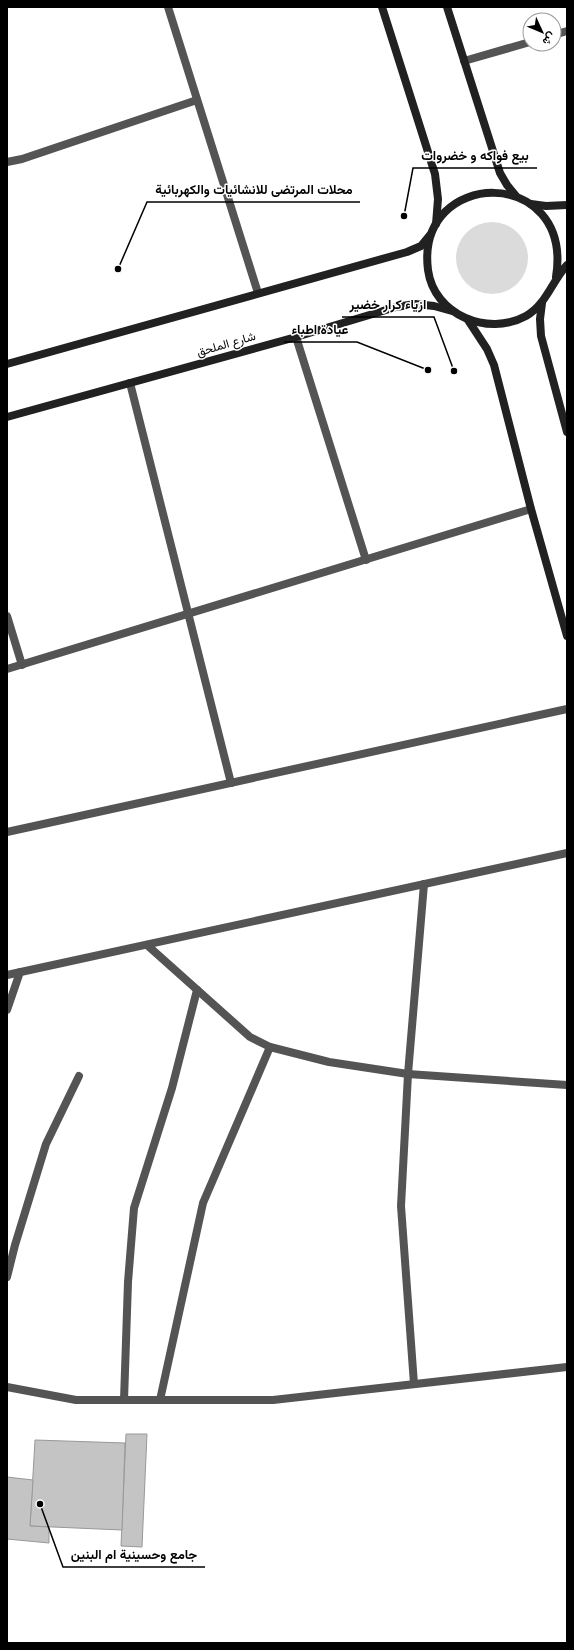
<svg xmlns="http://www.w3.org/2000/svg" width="574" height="1650" viewBox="0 0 574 1650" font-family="'Varela Round',Vazirmatn,sans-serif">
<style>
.green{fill:#dbdbdb}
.building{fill:#c4c4c4;stroke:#989898}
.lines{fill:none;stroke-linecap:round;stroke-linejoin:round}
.street{stroke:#545454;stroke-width:8}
.secondary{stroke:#212121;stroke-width:8}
.labels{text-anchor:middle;stroke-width:3;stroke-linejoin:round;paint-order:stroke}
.street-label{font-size:12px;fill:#000;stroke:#fff}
.leader{fill:none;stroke:#000;stroke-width:1.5}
.callout-dot{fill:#000;stroke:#fff;stroke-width:1.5}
.callout-label{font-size:13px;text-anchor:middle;font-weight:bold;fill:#000;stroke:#fff;stroke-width:3;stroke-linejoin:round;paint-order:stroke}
</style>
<rect width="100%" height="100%" fill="#fff"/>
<circle class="green" cx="492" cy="258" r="36"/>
<g class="building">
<polygon points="126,1434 147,1434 142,1547 121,1546"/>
<polygon points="35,1440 125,1443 122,1530 30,1526"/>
<polygon points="7,1477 33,1480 30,1526 49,1527 49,1543 7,1539"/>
</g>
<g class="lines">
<g class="street">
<polyline points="168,7 258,293"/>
<polyline points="554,35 567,31"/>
<polyline points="464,61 530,42"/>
<polyline points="7,162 22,159 197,100"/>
<polyline points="296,337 366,560"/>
<polyline points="130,383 231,783"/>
<polyline points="7,616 22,665"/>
<polyline points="7,669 531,509"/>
<polyline points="7,832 567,709"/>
<polyline points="147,945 250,1037 270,1047 329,1062 408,1074 567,1085"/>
<polyline points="7,975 567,853"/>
<polyline points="7,1010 20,972"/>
<polyline points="7,1277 15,1245 46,1144 79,1076"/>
<polyline points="414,1384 401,1206 408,1074 424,884"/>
<polyline points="7,1387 76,1400 273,1400 567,1367"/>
<polyline points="124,1400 128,1282 134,1208 172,1088 197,990"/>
<polyline points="160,1400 203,1203 270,1047"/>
</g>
<g class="secondary">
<polyline points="382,7 435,174 438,199 436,224"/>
<polyline points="447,7 500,173 507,185 516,196"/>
<polyline points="531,204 546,206 567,205"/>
<path d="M556 277C574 165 415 167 428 270 434 315 488 337 526 316 546 305 552 281 567 265"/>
<polyline points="542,303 540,319 541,336 567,432"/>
<polyline points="468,320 487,349 494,365 531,509 567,636"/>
<polyline points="7,364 407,252 421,246 430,235"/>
<polyline points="7,417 296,337 396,307 415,304 434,306 452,311"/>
</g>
</g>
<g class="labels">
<g class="street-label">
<text transform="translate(226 344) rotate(-16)" y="4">شارع الملحق</text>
</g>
</g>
<path class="leader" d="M404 216L413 168H537M118 269L147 202H360M454 371L434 317H342M428 370L357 342H284M40 1504L63 1567H205"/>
<g class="callout-dot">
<circle cx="404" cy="216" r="4"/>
<circle cx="118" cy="269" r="4"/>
<circle cx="454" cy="371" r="4"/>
<circle cx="428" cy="370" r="4"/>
<circle cx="40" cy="1504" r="4"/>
</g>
<g class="callout-label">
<text x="475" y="160">بيع فواكه و خضروات</text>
<text x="254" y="194">محلات المرتضى للانشائيات والكهربائية</text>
<text x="388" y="309">ازياء كرار خضير</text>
<text x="320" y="334">عيادة اطباء</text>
<text x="134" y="1559">جامع وحسينية ام البنين</text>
</g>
<rect width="574" height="1650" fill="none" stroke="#000000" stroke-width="16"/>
<g transform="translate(542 32) rotate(134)"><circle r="19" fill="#ffffff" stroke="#999999"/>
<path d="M0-3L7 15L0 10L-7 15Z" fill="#000000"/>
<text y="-6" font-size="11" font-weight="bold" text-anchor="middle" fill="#000000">ش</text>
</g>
</svg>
